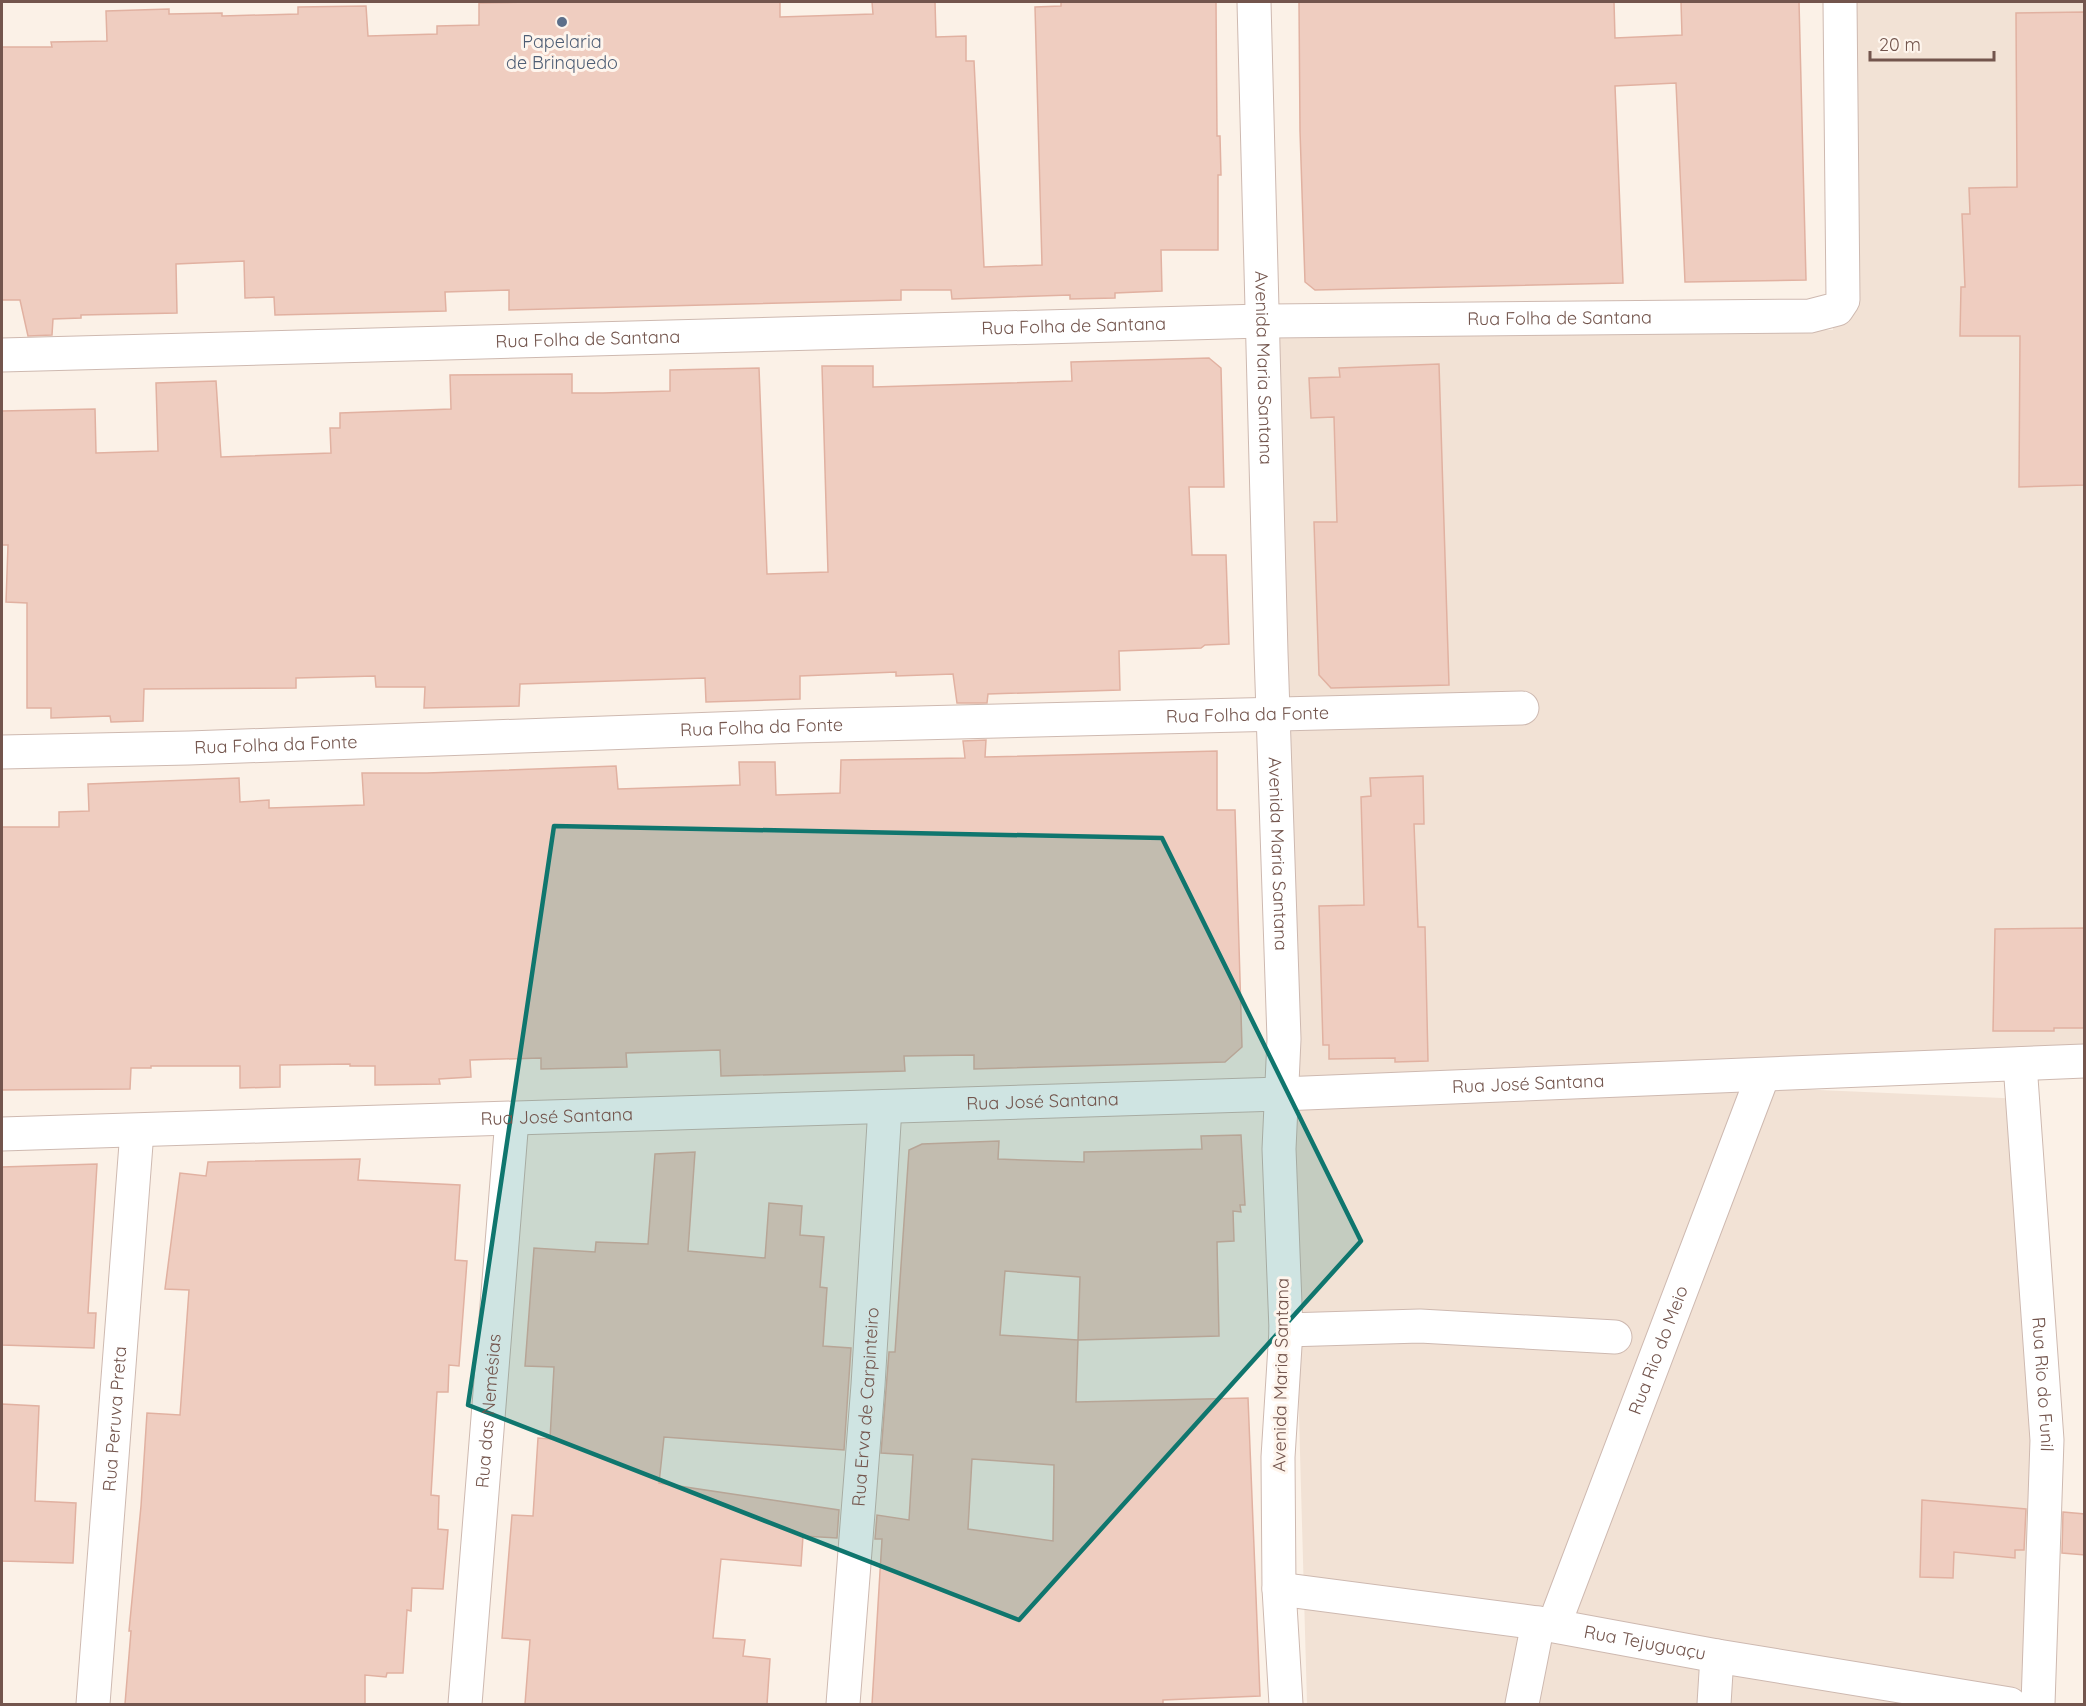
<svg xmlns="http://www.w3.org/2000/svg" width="2086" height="1706" viewBox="0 0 2086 1706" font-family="Quicksand,sans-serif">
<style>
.residential{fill:#f2e2d5}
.building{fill:#efcdc0;stroke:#e1b1a1;stroke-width:1.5;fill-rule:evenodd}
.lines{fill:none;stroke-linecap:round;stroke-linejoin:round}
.minor-casing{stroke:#ceb9b0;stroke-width:35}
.minor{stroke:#fff;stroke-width:33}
.marked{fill:#0f766e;fill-opacity:0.2;stroke:#0f766e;stroke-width:4.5;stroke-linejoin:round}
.service-dot{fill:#5c6f8a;stroke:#fef5ed;stroke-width:2}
.labels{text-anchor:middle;stroke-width:6;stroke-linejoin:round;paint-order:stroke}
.service-label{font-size:18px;fill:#4e5e75;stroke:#fef5ed}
.street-label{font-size:18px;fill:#73554d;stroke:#fef5ed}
</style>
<rect width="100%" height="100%" fill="#fbf1e7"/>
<polygon class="residential" points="1832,2 2084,2 2084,1076 1796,1089 2025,1099 2051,1704 1307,1704 1269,335 1833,330"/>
<g class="building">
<polygon points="529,2 780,2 780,17 873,14 872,2 935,2 936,37 966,36 966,61 974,61 984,267 1042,265 1035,7 1061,6 1061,2 1216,2 1217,136 1220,136 1221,175 1218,175 1218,250 1161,250 1162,291 1115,293 1115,298 1070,299 1070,295 952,299 951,290 901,290 901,300 509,310 509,290 445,292 446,311 275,315 274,297 245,298 244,261 176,264 177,313 81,315 81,318 53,319 52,335 28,336 20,300 2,300 2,47 52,47 51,42 107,41 106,11 169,9 169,14 222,13 222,16 298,14 298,7 366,6 368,36 437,34 437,26 479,25 479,3"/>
<polygon points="1299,2 1614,2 1615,38 1682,35 1681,2 1799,2 1806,280 1685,282 1676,83 1615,86 1623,283 1315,290 1305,282 1300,131"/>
<polygon points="2085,12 2085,485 2019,487 2020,336 1960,336 1961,287 1965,287 1962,214 1970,214 1969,188 2017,187 2016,13"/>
<polygon points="1209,358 1221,368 1224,487 1189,487 1192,555 1226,555 1229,644 1205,645 1201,648 1119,651 1120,690 988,694 987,703 957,703 953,674 896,676 896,672 800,676 800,699 706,702 705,678 520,684 519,706 424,708 425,687 376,687 375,676 296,678 296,688 144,689 143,721 111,722 110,716 51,718 51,708 27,708 27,603 6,602 8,545 2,545 2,411 95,409 96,453 158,451 156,383 216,381 221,457 331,453 330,428 340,428 340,413 451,409 450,375 572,374 572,393 603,393 670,391 670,370 759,368 767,574 828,572 822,366 873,366 873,387 1072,381 1071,362"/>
<polygon points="1439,364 1449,685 1331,688 1319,675 1314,522 1337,522 1334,417 1311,418 1309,378 1340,377 1339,368"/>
<polygon points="986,740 985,757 1217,751 1217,810 1235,810 1242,1047 1225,1062 974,1069 974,1055 904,1056 905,1071 721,1076 720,1050 626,1053 627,1067 541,1069 541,1058 470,1060 471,1077 439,1079 440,1084 375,1085 375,1066 350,1066 350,1064 280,1065 280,1087 240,1088 240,1066 151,1066 151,1068 131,1068 130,1089 2,1090 2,827 59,827 59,812 89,811 88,784 239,778 240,802 269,800 269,808 364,805 362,773 427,773 616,766 618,789 649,788 740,785 739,762 775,762 776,795 840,793 841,760 965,758 963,741"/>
<polygon points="1423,776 1424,824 1414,824 1418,927 1425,927 1428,1061 1395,1062 1395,1058 1329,1059 1329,1045 1323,1045 1319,906 1364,905 1361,797 1371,796 1370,778"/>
<polygon points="2085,928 2085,1028 2054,1028 2054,1031 1993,1031 1995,929"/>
<path d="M1241 1135 1245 1205H1240L1241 1212 1233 1211 1234 1241 1217 1242 1219 1336 1078 1340 1076 1402 1248 1398 1260 1696 1163 1700V1704H872L882 1539H875L877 1515 909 1520 913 1455 881 1453 889 1352H895L909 1150 922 1144 999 1141 998 1159 1084 1162V1152L1202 1149 1201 1136ZM1005 1271 1080 1277 1078 1340 1000 1335ZM972 1459 1054 1465 1053 1541 968 1529Z"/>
<polygon points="695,1152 688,1251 765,1258 769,1203 802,1206 800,1235 824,1237 820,1287 827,1288 823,1346 851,1348 844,1450 664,1437 659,1483 839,1510 837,1538 803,1536 801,1566 721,1559 713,1638 745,1640 743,1656 770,1659 767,1704 525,1704 530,1640 502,1638 512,1515 533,1516 538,1438 550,1439 554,1367 525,1366 534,1248 595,1252 596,1242 648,1244 655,1154"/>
<polygon points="360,1159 358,1180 460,1185 455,1260 467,1261 459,1366 449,1365 448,1392 437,1392 431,1495 439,1496 438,1529 448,1530 443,1589 412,1588 411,1611 407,1610 403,1673 387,1673 386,1677 365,1675 365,1704 125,1704 131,1631 129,1631 141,1506 147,1413 180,1415 189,1290 165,1289 180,1173 206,1176 208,1162"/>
<polygon points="97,1164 88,1313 96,1313 94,1348 2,1345 2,1167"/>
<polygon points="2,1404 39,1406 35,1501 76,1503 73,1563 2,1561"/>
<polygon points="1922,1500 2026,1509 2024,1550 2015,1550 2015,1558 1954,1552 1953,1578 1920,1577"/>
<polygon points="2063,1512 2085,1514 2085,1555 2062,1553"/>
</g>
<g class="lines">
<g class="minor-casing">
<g id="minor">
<path id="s1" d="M1254 2 1271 653 1284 1039 1279 1149 1286 1330 1278 1457 1279 1589 1286 1704"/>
<path id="s2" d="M2 355 1262 321 1810 316 1837 309 1843 300 1840 2"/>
<path id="s3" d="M2 752 189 748 797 726 1522 708"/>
<path id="s4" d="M2020 1064 2047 1440 2038 1704"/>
<path id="s5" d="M2 1134 1281 1094 2084 1061"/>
<polyline points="1286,1330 1420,1326 1615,1337"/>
<path id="s6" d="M1279 1589 1538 1623 1717 1656 2010 1704"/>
<path id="s7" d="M1554 1625 1763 1075"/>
<path id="s8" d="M93 1704 137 1131"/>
<path id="s9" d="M465 1704 512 1119"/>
<path id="s10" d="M843 1704 868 1385 885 1107"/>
<polyline points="1522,1704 1538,1623"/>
<polyline points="1714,1704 1717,1656"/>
</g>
</g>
<use href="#minor" class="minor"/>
</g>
<path class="marked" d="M554 826 1162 838 1361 1241 1019 1620 468 1405Z"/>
<circle class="service-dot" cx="562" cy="22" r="6"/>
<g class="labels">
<g class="service-label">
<text x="562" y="48">Papelaria<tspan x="562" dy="21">de Brinquedo</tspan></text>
</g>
<g class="street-label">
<text dy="6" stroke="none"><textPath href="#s2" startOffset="1558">Rua Folha de Santana</textPath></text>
<text dy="6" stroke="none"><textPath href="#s2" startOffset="1072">Rua Folha de Santana</textPath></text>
<text dy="6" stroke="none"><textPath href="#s2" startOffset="586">Rua Folha de Santana</textPath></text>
<text dy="6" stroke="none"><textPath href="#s1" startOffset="366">Avenida Maria Santana</textPath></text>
<text dy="6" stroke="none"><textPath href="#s3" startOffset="1246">Rua Folha da Fonte</textPath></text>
<text dy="6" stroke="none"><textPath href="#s3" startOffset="760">Rua Folha da Fonte</textPath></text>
<text dy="6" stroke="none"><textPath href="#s3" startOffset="274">Rua Folha da Fonte</textPath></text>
<text dy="6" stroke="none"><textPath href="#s1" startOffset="852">Avenida Maria Santana</textPath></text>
<text dy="6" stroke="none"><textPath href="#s5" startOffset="1527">Rua José Santana</textPath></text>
<text dy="6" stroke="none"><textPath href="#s5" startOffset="1041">Rua José Santana</textPath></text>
<text dy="6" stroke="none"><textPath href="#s5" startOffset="555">Rua José Santana</textPath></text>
<text dy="6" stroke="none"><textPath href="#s7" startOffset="294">Rua Rio do Meio</textPath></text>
<text transform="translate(1281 1375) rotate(-89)" y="6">Avenida Maria Santana</text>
<text dy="6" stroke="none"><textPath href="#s4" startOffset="321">Rua Rio do Funil</textPath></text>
<text dy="6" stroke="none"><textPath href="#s10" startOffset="298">Rua Erva de Carpinteiro</textPath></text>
<text dy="6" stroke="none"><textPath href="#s9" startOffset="294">Rua das Nemésias</textPath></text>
<text dy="6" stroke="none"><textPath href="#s8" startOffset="286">Rua Peruva Preta</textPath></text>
<text dy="6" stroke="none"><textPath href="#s6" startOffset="370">Rua Tejuguaçu</textPath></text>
</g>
</g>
<rect width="2086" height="1706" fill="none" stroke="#73554d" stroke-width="6"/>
<path d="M1870 51v9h124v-9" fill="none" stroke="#73554d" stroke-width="3"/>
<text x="1879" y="51" font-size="18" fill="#73554d" stroke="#fef5ed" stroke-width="4.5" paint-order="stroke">20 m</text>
</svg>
